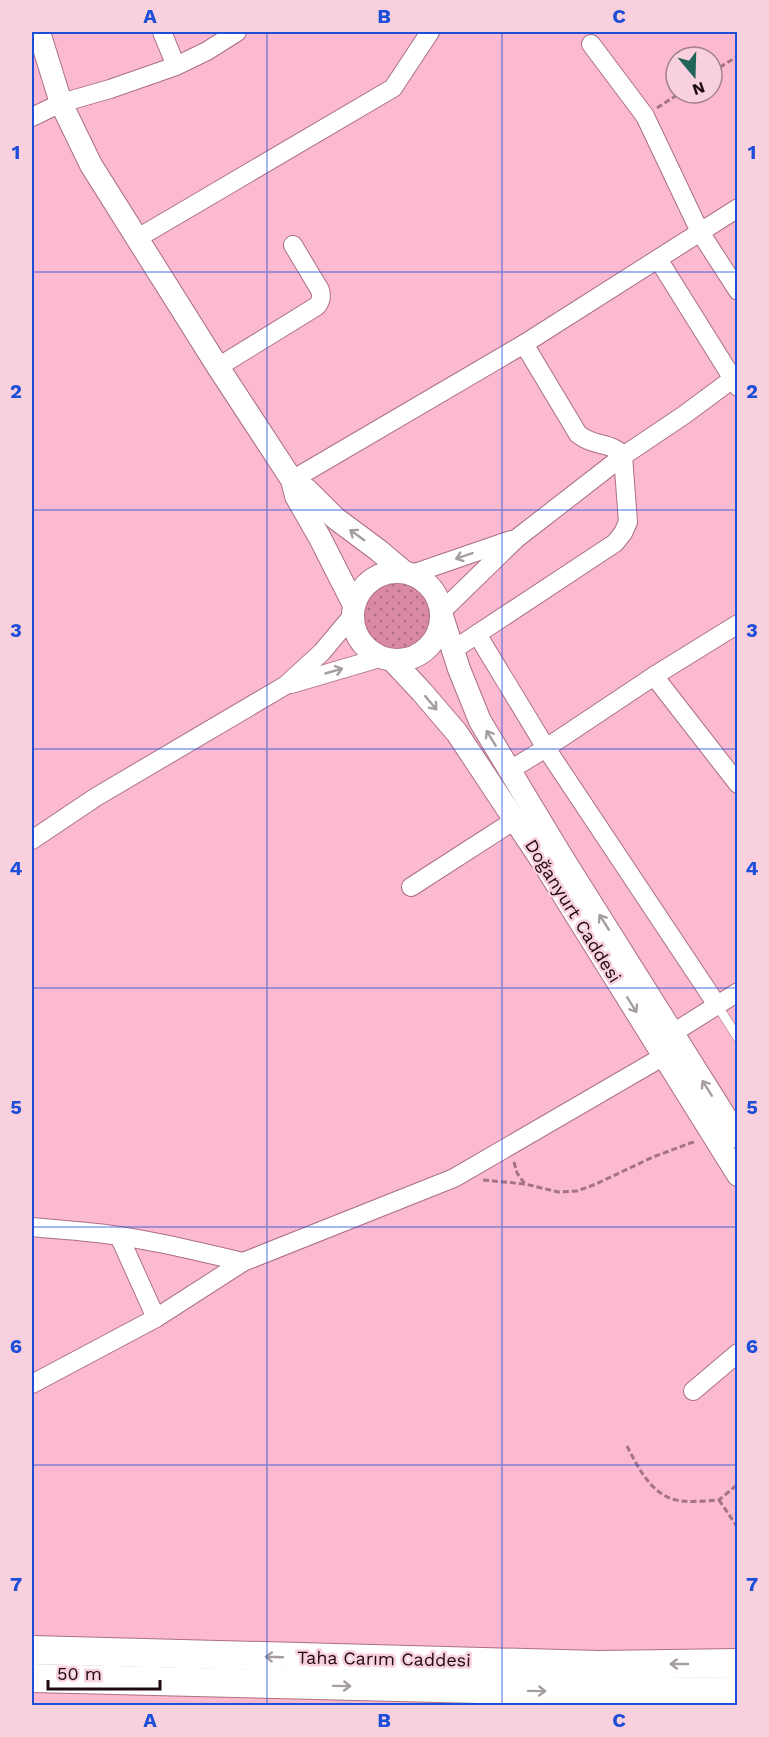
<svg xmlns="http://www.w3.org/2000/svg" width="769" height="1737" viewBox="0 0 769 1737" font-family="'Work Sans',sans-serif">
<style>
.grass{fill:url(#grass-dots)}
.lines{fill:none;stroke-linecap:round;stroke-linejoin:round}
.service-casing{stroke:#ab6f84;stroke-width:10}
.minor-casing{stroke:#ab6f84;stroke-width:20}
.tertiary-casing{stroke:#ab6f84;stroke-width:24}
.primary-casing{stroke:#ab6f84;stroke-width:30}
.path{stroke:#a47384;stroke-width:3;stroke-dasharray:6 3;stroke-linecap:butt}
.service{stroke:#fff;stroke-width:9}
.minor{stroke:#fff;stroke-width:18}
.tertiary{stroke:#fff;stroke-width:22}
.primary{stroke:#fff;stroke-width:28}
.oneway{stroke:#a59da0}
.grid{fill:none;stroke:#1d4ed8;stroke-width:1.5;stroke-opacity:0.55}
.labels{text-anchor:middle;stroke-width:5;stroke-linejoin:round;paint-order:stroke}
.street-label{font-size:18px;fill:#1f0912;stroke:#f9d0dd}
.neatline{fill:none;stroke:#1d4ed8;stroke-width:2}
.grid-label{font-size:20px;text-anchor:middle;font-weight:bold;fill:#1d4ed8}
</style>
<defs>
<pattern id="grass-dots" width="8" height="8" patternUnits="userSpaceOnUse" patternTransform="scale(1.5)"><rect width="8" height="8" fill="#d988a5"/><path d="M2 2h.1M6 6h.1" fill="none" stroke="#af6d85" stroke-width="1.8" stroke-linecap="round"/></pattern>
</defs>
<rect width="100%" height="100%" fill="#fcbad0"/>
<circle class="grass" cx="397" cy="616" r="37"/>
<g class="lines">
<g class="service-casing">
<polyline id="service" points="717,1005 738,1038"/>
</g>
<g class="minor-casing">
<g id="minor">
<polyline points="162,32 176,66"/>
<polyline points="591,44 645,116 700,232 738,291"/>
<polyline points="32,117 61,103 110,89 176,66 207,51 237,32"/>
<polyline points="136,239 393,88 430,32"/>
<polyline points="658,259 738,387"/>
<path d="M218 367 317 306C321 301 322 297 320 290L293 245"/>
<polyline points="292,480 524,344 738,208"/>
<polyline points="412,574 511,540"/>
<polyline points="441,612 516,539 623,456 684,415 738,375"/>
<polyline points="477,634 546,748 717,1005"/>
<path d="M453 650 615 543 623 533 628 522 623 456C611 441 595 448 578 434L524 344"/>
<polyline points="654,676 738,784"/>
<polyline points="291,684 383,657"/>
<polyline points="510,770 546,748 654,676 738,624"/>
<polyline points="32,840 96,797 286,685 322,652 353,615"/>
<polyline points="411,887 515,820"/>
<polyline points="673,1033 738,992"/>
<path d="M32 1227C50 1229 69 1230 87 1232 140 1237 192 1250 243 1262"/>
<polyline points="119,1236 156,1318"/>
<polyline points="32,1384 156,1318 243,1262 454,1178 664,1056"/>
<polyline points="693,1391 738,1353"/>
</g>
</g>
<g class="tertiary-casing">
<g id="tertiary">
<polyline points="39,32 61,103 91,165 218,367 292,480 296,496 320,538 354,605"/>
<polyline points="294,481 307,490 335,518 378,550 403,571"/>
<circle cx="397" cy="616" r="44"/>
<polyline points="442,616 459,669 480,721 562,857 738,1137"/>
<polyline points="392,660 422,692 457,733 546,867 738,1175"/>
</g>
</g>
<g class="primary-casing">
<g id="primary">
<polyline points="32,1650 599,1665 738,1663"/>
<polyline points="32,1678 599,1692 738,1691"/>
</g>
</g>
<g class="path">
<polyline points="712,72 738,56"/>
<polyline points="657,108 680,93"/>
<polyline points="514,1162 517,1173 525,1184"/>
<polyline points="483,1180 525,1184 558,1192 577,1191 596,1184 653,1157 696,1141"/>
<path d="M627 1446C639 1469 652 1497 681 1501 693 1502 707 1501 719 1500L738 1484"/>
<polyline points="719,1500 738,1528"/>
</g>
<use href="#service" class="service"/>
<use href="#minor" class="minor"/>
<use href="#tertiary" class="tertiary"/>
<use href="#primary" class="primary"/>
</g>
<defs><path id="oneway-shaft" d="M-6 0H5M1.5-3L5.5 0L1.5 3" fill="none" stroke-width="1.6" stroke-linecap="round" stroke-linejoin="round" transform="scale(1.5)"/></defs>
<g class="oneway">
<use href="#oneway-shaft" transform="translate(357 535) rotate(-144)"/>
<use href="#oneway-shaft" transform="translate(464 556) rotate(161)"/>
<use href="#oneway-shaft" transform="translate(334 671) rotate(-16)"/>
<use href="#oneway-shaft" transform="translate(431 703) rotate(50)"/>
<use href="#oneway-shaft" transform="translate(491 738) rotate(-121)"/>
<use href="#oneway-shaft" transform="translate(604 922) rotate(-122)"/>
<use href="#oneway-shaft" transform="translate(632 1005) rotate(58)"/>
<use href="#oneway-shaft" transform="translate(707 1088) rotate(-122)"/>
<use href="#oneway-shaft" transform="translate(274 1657) rotate(-178)"/>
<use href="#oneway-shaft" transform="translate(679 1664) rotate(180)"/>
<use href="#oneway-shaft" transform="translate(342 1686) rotate(1)"/>
<use href="#oneway-shaft" transform="translate(537 1691) rotate(1)"/>
</g>
<path class="grid" d="M267 32V1706M502 32V1706M32 272H738M32 510H738M32 749H738M32 988H738M32 1227H738M32 1465H738"/>
<g class="labels">
<g class="street-label">
<text transform="translate(573 911) rotate(58)" y="6">Doğanyurt Caddesi</text>
<text transform="translate(384 1659) rotate(1)" y="6">Taha Carım Caddesi</text>
</g>
</g>
<rect width="769" height="1737" fill="none" stroke="#f9d0dd" stroke-width="66"/>
<g transform="translate(694 75) rotate(161)"><circle r="28" fill="#f9d0dd" stroke="#a2808c" stroke-width="1.5"/>
<path d="M0-4.5L10 22L0 15L-10 22Z" fill="#206557"/>
<text y="-9" font-size="16" font-weight="bold" text-anchor="middle" fill="#1f0912">N</text>
</g>
<path d="M48 1680v9h112v-9" fill="none" stroke="#1f0912" stroke-width="3"/>
<text x="57" y="1680" font-size="18" fill="#1f0912" stroke="#f9d0dd" stroke-width="4.5" paint-order="stroke">50 m</text>
<rect x="33" y="33" width="703" height="1671" class="neatline"/>
<g class="grid-label">
<text x="150" y="23">A</text>
<text x="384" y="23">B</text>
<text x="619" y="23">C</text>
<text x="16" y="159">1</text>
<text x="752" y="159">1</text>
<text x="16" y="398">2</text>
<text x="752" y="398">2</text>
<text x="16" y="637">3</text>
<text x="752" y="637">3</text>
<text x="16" y="875">4</text>
<text x="752" y="875">4</text>
<text x="16" y="1114">5</text>
<text x="752" y="1114">5</text>
<text x="16" y="1353">6</text>
<text x="752" y="1353">6</text>
<text x="16" y="1591">7</text>
<text x="752" y="1591">7</text>
<text x="150" y="1727">A</text>
<text x="384" y="1727">B</text>
<text x="619" y="1727">C</text>
</g>
</svg>
